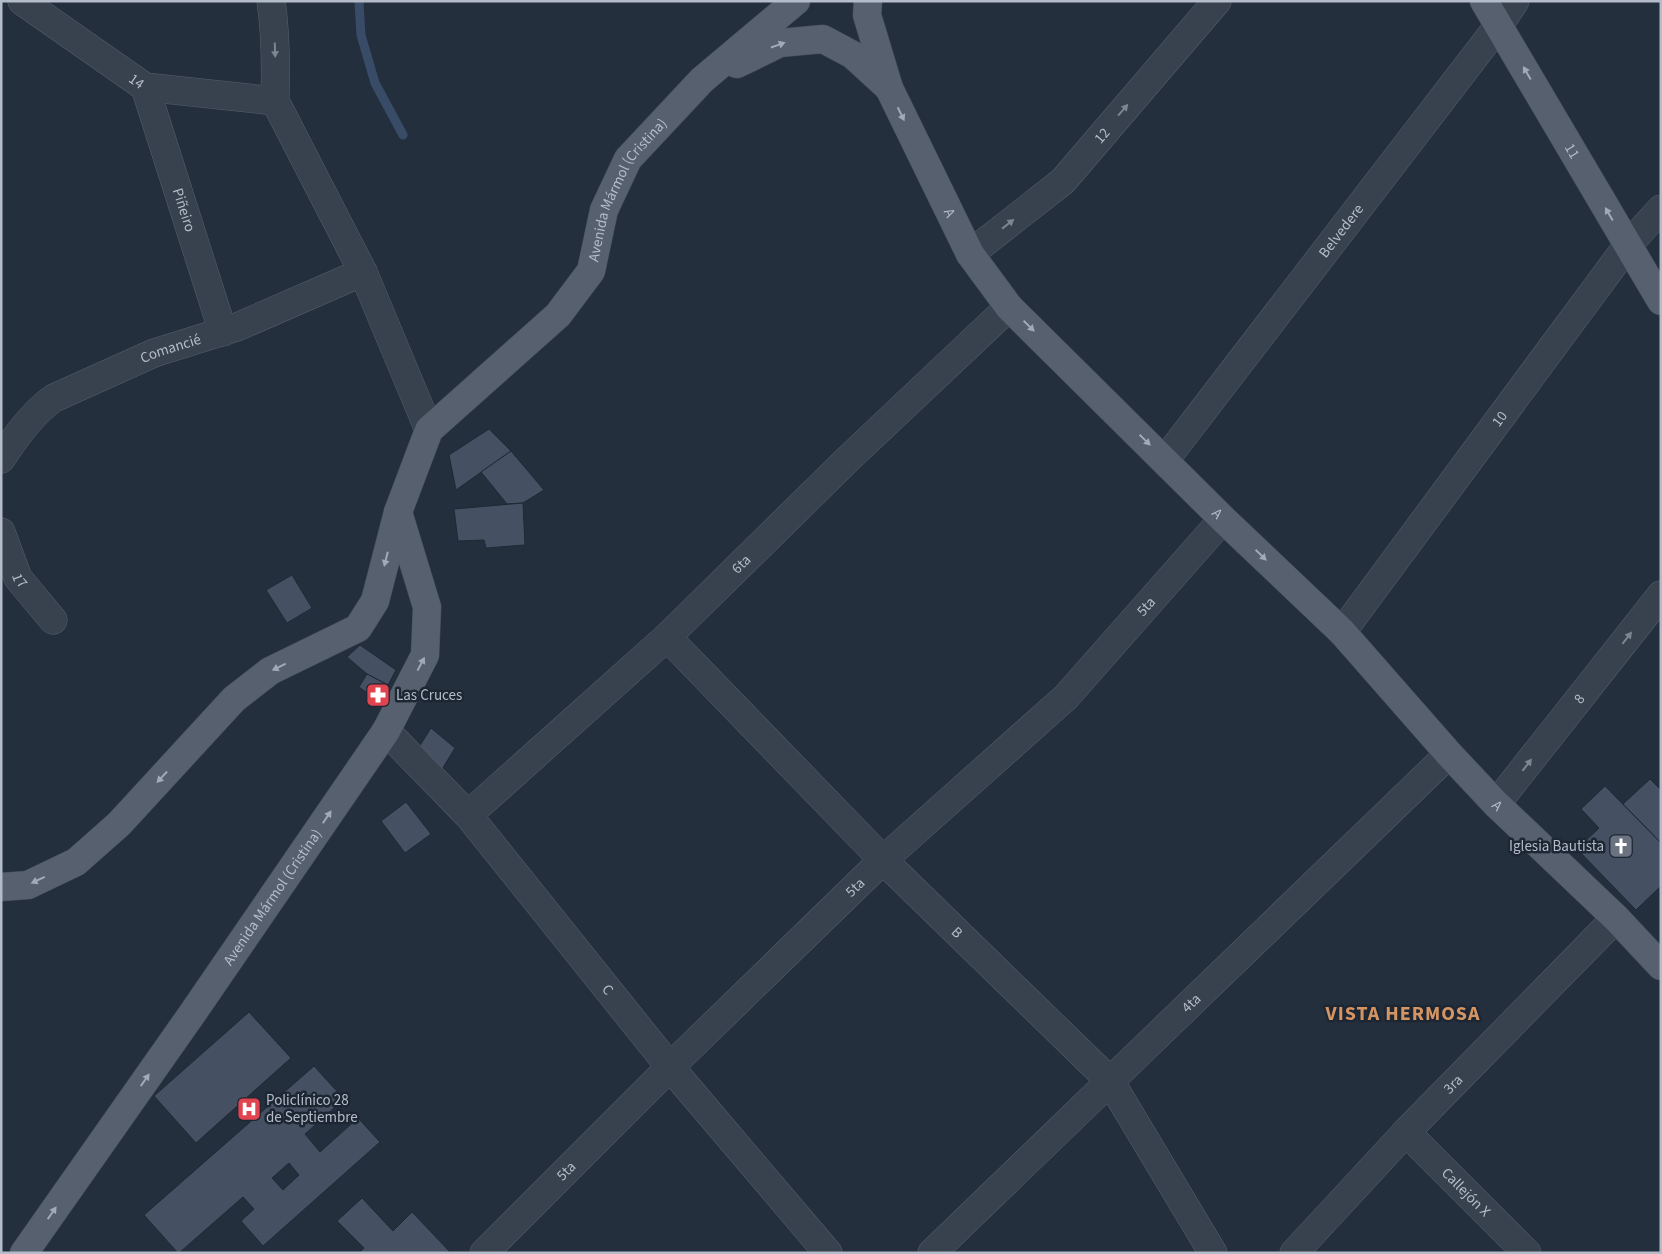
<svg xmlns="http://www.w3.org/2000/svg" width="1662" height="1254" viewBox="0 0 1662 1254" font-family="'Source Sans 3',sans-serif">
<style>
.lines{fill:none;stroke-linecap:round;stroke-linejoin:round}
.stream{stroke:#394c67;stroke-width:9}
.building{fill:#455162;stroke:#1f2835;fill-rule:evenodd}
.minor-casing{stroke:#565f6c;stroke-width:29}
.major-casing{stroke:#414a57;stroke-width:29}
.minor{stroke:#38414e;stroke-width:28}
.major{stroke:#56606e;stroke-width:28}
.oneway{fill:#a1aab7}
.oneway2{fill:#7c8592}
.labels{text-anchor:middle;stroke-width:5;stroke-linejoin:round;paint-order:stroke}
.street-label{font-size:15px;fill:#b4bcc9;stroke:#1d2633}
.poi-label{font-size:15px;fill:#b4bcc9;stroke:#1d2633;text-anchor:start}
.district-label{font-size:20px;font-weight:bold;letter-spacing:1px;fill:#d59563;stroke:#1d2633}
</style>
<rect width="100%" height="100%" fill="#242f3e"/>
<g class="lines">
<polyline class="stream" points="360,1 359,3 361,35 375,83 403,135"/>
</g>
<g class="building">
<polygon points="489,429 511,451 456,490 449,455"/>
<polygon points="511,451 544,490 523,503 507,504 481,472"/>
<polygon points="523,503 525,545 486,548 484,540 458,541 454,509"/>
<polygon points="292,575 312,608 287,623 266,590"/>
<polygon points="360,645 396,670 388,685 367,674 347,657"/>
<polygon points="367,674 388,685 383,704 359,687"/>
<polygon points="431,728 455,748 441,771 419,747"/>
<polygon points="1650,779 1661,790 1661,843 1623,804"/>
<polygon points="1605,786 1661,843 1661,886 1636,910 1577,849 1599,828 1581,809"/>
<polygon points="406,802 431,834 405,853 381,821"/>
<polygon points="249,1012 291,1058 196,1143 154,1096"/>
<path d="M314 1066 344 1099 305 1134 320 1152 358 1118 380 1142 263 1246 241 1221 254 1209 243 1197 179 1253H178L144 1215ZM289 1163 299 1175 283 1190 272 1178Z"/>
<polygon points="362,1198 393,1231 412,1212 451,1253 359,1253 364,1248 337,1221"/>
</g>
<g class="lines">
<g class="minor-casing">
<g id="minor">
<path id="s1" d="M22 1 145 87 275 101"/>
<path d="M271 1C276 34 276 68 275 101L363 272 429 430"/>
<path id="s2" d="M145 87 223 332"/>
<path id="s3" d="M970 254 1063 181 1217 1"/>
<path id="s4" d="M1 459C14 439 33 412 54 398L154 353 237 327 363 272"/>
<path id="s5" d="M1165 460 1499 25 1515 1"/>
<path id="s6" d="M1 532 18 578 53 620"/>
<path id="s7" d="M1342 632 1628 245 1661 209"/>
<path id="s8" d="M667 637 883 860 1110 1081 1213 1253"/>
<path id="s9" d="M386 731 468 815 670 1067 828 1253"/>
<path id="s10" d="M1496 804 1661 595"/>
<path id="s11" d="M468 815 667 637 848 459 1009 307"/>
<path id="s12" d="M1406 1132 1527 1253"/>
<path id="s13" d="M484 1253 670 1067 883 860 1066 697 1223 519"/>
<path id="s14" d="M932 1253 1449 754"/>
<path id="s15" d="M1294 1253 1406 1132 1616 918"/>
</g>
</g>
<g class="major-casing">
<g id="major">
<path id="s16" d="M868 1 867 15 889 88 970 254 1009 307 1223 519 1342 632 1449 754 1496 804 1616 918 1661 966"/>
<path id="s17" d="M1484 1 1661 301"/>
<polyline points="737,64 780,43 823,39 853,55 889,88"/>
<path id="s18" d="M1 887 28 885 76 862 119 824 234 699 270 671 358 628 375 601 398 512 429 430 558 315 591 271 604 210 628 159 702 80 796 1"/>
<path id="s19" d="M24 1253 192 1014 386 731 425 655 427 607 398 512"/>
</g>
</g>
<use href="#minor" class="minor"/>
<use href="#major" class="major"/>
</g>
<defs><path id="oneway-solid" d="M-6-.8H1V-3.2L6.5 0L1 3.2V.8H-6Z" transform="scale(1.25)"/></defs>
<g class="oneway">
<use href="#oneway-solid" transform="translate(778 45) rotate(-19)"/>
<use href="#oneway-solid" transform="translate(1527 73) rotate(-120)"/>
<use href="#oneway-solid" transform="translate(901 114) rotate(64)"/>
<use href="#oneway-solid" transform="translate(1609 214) rotate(-120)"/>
<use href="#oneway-solid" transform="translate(1029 326) rotate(44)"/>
<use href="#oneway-solid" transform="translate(1145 440) rotate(44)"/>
<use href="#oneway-solid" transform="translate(1261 555) rotate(44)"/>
<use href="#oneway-solid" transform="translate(386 559) rotate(104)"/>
<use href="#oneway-solid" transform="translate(421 664) rotate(-62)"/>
<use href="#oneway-solid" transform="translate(279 667) rotate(154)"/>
<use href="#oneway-solid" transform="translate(162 777) rotate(133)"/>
<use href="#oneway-solid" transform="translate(327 817) rotate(-56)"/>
<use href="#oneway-solid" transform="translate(38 880) rotate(155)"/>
<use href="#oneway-solid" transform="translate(145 1080) rotate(-55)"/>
<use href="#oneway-solid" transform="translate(52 1213) rotate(-55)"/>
</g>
<g class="oneway2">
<use href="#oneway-solid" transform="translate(275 50) rotate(88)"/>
<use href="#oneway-solid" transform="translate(1123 110) rotate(-49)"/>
<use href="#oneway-solid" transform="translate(1008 224) rotate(-38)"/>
<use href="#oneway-solid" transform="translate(1627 638) rotate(-52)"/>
<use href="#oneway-solid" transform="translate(1527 765) rotate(-52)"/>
</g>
<defs>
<g id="pharmacy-square" transform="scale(1.25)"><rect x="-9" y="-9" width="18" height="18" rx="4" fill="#e0444e" stroke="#1d2633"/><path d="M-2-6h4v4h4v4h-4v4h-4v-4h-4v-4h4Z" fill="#fff"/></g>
<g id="church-square" transform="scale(1.25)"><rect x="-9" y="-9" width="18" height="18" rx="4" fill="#6b7280" stroke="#1d2633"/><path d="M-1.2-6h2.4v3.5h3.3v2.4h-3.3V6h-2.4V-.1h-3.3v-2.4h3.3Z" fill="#fff"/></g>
<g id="hospital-square" transform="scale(1.25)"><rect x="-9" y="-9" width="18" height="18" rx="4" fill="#e0444e" stroke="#1d2633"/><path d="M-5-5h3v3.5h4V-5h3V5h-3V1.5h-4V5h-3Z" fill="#fff"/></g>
</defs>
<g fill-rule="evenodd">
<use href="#pharmacy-square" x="378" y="695"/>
<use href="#church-square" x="1621" y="846"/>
<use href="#hospital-square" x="249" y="1109"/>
</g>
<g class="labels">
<g class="street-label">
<text dy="5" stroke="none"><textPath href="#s1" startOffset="140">14</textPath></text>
<text dy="5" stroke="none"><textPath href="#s3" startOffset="178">12</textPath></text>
<text dy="5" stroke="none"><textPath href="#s17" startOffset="174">11</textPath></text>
<text dy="5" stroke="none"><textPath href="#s18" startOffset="981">Avenida Mármol (Cristina)</textPath></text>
<text dy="5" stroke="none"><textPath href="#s2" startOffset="129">Piñeiro</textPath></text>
<text dy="5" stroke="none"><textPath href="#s16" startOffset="229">A</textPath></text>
<text dy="5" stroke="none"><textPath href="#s5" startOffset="289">Belvedere</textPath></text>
<text dy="5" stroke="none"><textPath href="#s4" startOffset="208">Comancié</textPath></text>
<text dy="5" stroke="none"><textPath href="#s7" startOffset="265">10</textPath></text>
<text dy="5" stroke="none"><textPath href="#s16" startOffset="634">A</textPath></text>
<text dy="5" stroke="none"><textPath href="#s11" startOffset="371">6ta</textPath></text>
<text dy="5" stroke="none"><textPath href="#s6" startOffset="52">17</textPath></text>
<text dy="5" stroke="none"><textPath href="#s13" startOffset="926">5ta</textPath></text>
<text dy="5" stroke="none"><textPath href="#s10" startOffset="134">8</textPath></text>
<text dy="5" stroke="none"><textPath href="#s16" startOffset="1039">A</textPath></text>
<text dy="5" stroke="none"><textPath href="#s13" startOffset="521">5ta</textPath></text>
<text dy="5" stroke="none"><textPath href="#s19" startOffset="434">Avenida Mármol (Cristina)</textPath></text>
<text dy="5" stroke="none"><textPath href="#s8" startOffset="414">B</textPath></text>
<text dy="5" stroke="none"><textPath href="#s9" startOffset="341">C</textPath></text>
<text dy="5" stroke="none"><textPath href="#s14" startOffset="360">4ta</textPath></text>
<text dy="5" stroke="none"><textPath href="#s15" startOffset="232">3ra</textPath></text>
<text dy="5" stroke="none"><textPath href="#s13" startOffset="116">5ta</textPath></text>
<text dy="5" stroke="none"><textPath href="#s12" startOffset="85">Callejón X</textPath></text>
</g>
<g class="poi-label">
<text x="396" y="700">Las Cruces</text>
<text x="1604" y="851" text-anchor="end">Iglesia Bautista</text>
<text x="266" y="1105">Policlínico 28<tspan x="266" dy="17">de Septiembre</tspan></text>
</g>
<g class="district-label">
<text x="1403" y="1020">VISTA HERMOSA</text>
</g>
</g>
<rect width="1662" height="1254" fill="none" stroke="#b4bcc9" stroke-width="5"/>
</svg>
